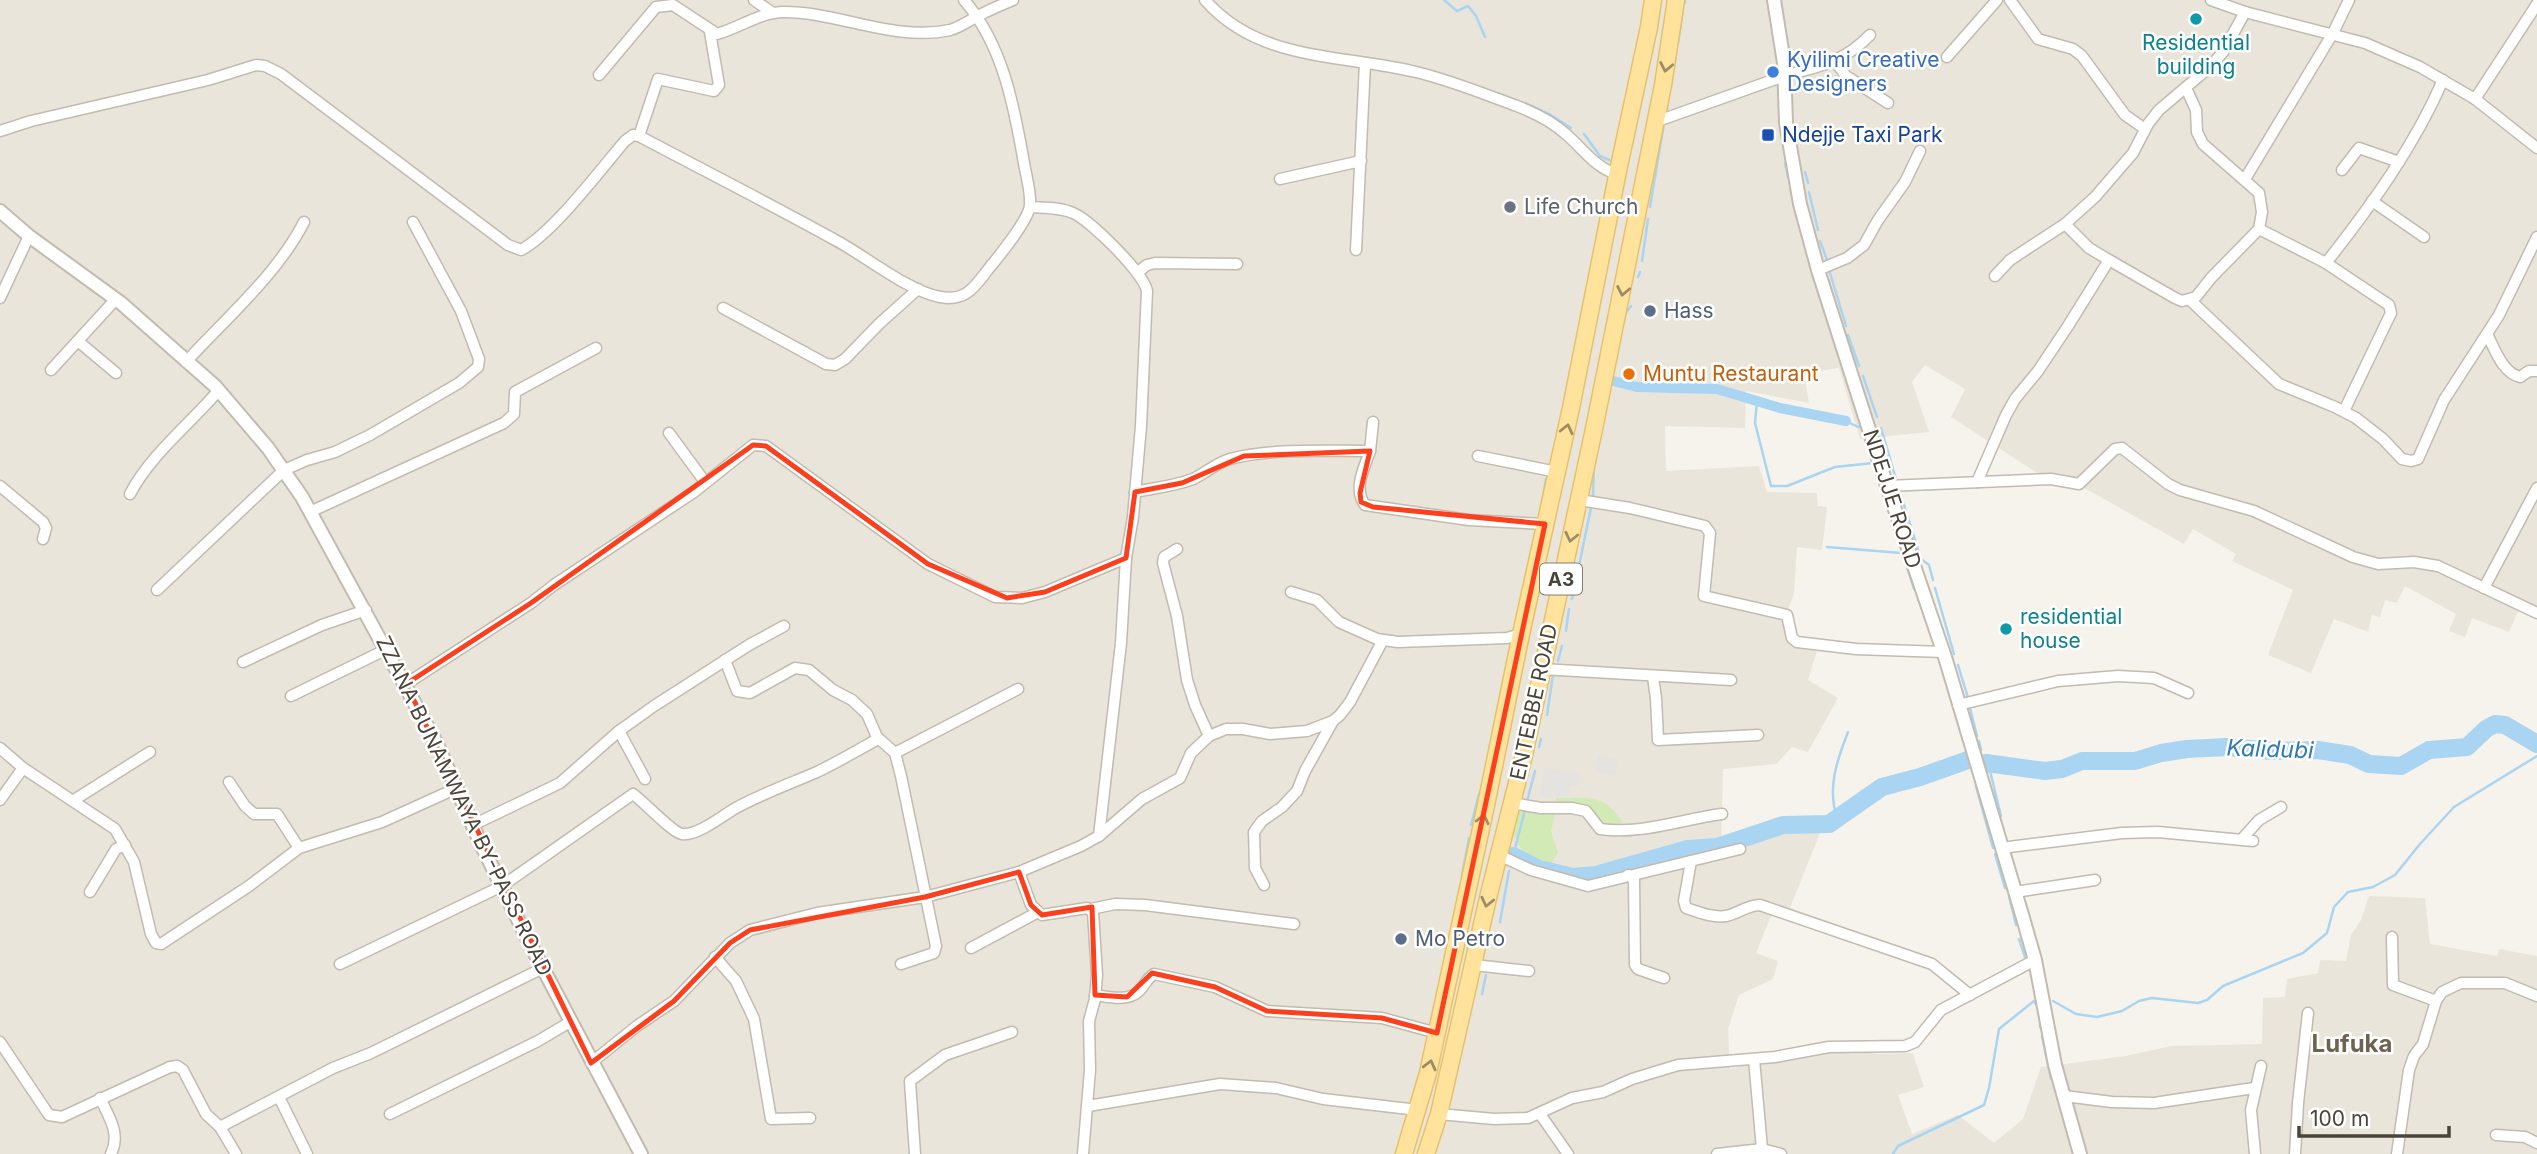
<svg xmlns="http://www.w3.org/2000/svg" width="2537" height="1154" viewBox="0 0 2537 1154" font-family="Inter,sans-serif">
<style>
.residential{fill:#eae5da}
.green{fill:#d2eab5}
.parking{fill:#e5e3e0}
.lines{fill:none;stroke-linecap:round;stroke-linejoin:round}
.stream{stroke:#a9d4f2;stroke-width:2.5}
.canal{stroke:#a9d4f2;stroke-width:10}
.river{stroke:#a9d4f2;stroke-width:18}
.minor-casing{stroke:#c2bbae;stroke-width:13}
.tertiary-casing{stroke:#c2bbae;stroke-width:16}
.primary-casing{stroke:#e6c16a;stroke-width:19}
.minor{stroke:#fff;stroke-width:10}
.tertiary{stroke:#fff;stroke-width:12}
.primary{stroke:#ffe39c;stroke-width:16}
.oneway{stroke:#9c8c66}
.marked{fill:none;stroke:#fc3f1d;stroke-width:5;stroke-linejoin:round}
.culture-dot{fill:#0f9aa8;stroke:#fff;stroke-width:2.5}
.shop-dot{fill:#3f7fe0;stroke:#fff;stroke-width:2.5}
.transit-dot{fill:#1a4fb4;stroke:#fff;stroke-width:2.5}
.worship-dot{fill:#6b7280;stroke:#fff;stroke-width:2.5}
.service-dot{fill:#5c6f8a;stroke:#fff;stroke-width:2.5}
.food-dot{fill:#e8710a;stroke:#fff;stroke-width:2.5}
.labels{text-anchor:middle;stroke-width:5;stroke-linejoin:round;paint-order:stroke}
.shield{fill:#fff;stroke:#817c74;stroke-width:2}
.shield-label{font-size:19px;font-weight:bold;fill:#4b4439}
.culture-label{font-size:21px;fill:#0d838f;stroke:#fff}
.shop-label{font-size:21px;fill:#366cbe;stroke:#fff;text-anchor:start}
.transit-label{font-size:21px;fill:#164399;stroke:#fff;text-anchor:start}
.worship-label{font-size:21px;fill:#5b616d;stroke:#fff;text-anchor:start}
.service-label{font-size:21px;fill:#4e5e75;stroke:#fff;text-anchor:start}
.food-label{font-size:21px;fill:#c56008;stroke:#fff;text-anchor:start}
.street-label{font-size:21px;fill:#4b4439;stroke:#fff}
.water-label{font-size:23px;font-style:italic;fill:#2e7ab2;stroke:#fff}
.quarter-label{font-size:24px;font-weight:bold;fill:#6e6250;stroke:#fff}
</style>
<rect width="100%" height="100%" fill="#f6f3ec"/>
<polygon class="residential" points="0,0 2537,0 2537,610 2522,602 2509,632 2472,618 2465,637 2449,631 2456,614 2405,586 2397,603 2385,600 2380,617 2372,615 2368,632 2334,619 2311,673 2268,655 2293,590 2232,561 2236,554 2193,529 2184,544 2072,481 2045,478 1951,417 1965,389 1925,365 1912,382 1929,432 1860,439 1839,368 1804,373 1809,403 1746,391 1745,428 1665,426 1666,471 1759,466 1767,492 1817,493 1818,506 1827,507 1822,550 1797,547 1794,594 1783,623 1787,641 1795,648 1817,651 1808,680 1838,698 1808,752 1792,747 1776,764 1723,769 1721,851 1738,847 1765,834 1785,829 1822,828 1789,910 1774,908 1756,953 1778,961 1773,979 1739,995 1728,1029 1730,1069 1804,1053 1844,1050 1880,1054 1910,1053 1913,1054 1924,1087 1898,1095 1912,1134 1958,1115 1994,1143 2023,1119 2041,1067 2126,1056 2171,1046 2262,1044 2263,998 2285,997 2287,979 2318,973 2320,960 2346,961 2351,935 2361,920 2369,896 2425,898 2430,944 2497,956 2499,949 2537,956 2537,1154 0,1154"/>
<g class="green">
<path d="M1556 798C1586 798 1605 793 1622 822L1619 828 1600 825 1588 810 1556 802Z"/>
<path d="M1518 801 1556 811 1551 831 1558 853 1549 867C1527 865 1520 846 1510 829Z"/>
</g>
<g class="parking">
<polygon points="1598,755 1618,760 1616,774 1595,773"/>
<polygon points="1544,768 1580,774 1579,786 1569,786 1570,796 1539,798"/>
</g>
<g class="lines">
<g class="stream">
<polyline points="1444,0 1457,11 1468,6 1476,16 1485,37"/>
<polyline points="1685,3 1685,0"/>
<polyline points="1678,43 1683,9"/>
<polyline points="1674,67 1676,53"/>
<polyline points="1525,103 1551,115 1571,128"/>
<polyline points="1667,109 1668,101"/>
<polyline points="1584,134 1600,156 1614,162"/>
<polyline points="1785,163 1788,177"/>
<polyline points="1805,172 1808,183"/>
<polyline points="1809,192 1818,230"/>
<polyline points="1650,207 1664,123"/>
<polyline points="1820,241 1827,260"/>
<polyline points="1642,261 1648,219"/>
<polyline points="1830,273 1846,326"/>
<polyline points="1638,277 1640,272"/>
<polyline points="1815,280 1819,293"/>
<polyline points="1625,314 1631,306"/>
<polyline points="1848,335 1859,366"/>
<polyline points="1863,376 1877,417"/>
<polyline points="1757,401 1755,423 1771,486 1787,486 1835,467 1873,463 1874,465"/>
<polyline points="1846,421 1858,427 1862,425"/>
<polyline points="1881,428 1896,479"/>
<polyline points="1899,489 1921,559 1929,565 1933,580"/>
<polyline points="1593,498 1594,463"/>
<polyline points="1542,503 1546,479"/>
<polyline points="1895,529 1914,589"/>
<polyline points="1827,547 1901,553"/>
<polyline points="1935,588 1954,654"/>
<polyline points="1572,599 1591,508"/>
<polyline points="1918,599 1924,613"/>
<polyline points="1566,631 1569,609"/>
<polyline points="1558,661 1562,646"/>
<polyline points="1958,665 1968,698"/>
<polyline points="1946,681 1962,736"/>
<polyline points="1970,708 1977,736"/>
<polyline points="1547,715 1553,675"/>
<polyline points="1979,741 1981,750"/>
<polyline points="1539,747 1541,739"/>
<polyline points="1967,752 1968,760"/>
<polyline points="1990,771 2001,816"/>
<polyline points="1976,786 1993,848"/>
<polyline points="1527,801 1535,771"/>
<path d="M1837 818C1827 788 1837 760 1848 732"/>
<polyline points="1471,825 1479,794"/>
<polyline points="1995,854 2005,888"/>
<polyline points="1513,856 1525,810"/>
<polyline points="1462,875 1469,838"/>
<polyline points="2009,896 2016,925"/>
<polyline points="1458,897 1460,886"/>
<polyline points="1500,922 1509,871"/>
<polyline points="2019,939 2025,957"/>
<polyline points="1482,994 1486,975"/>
<polyline points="2053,1001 2076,1014 2097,1017 2122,1011 2139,1001 2152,998 2198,1003 2207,1000 2223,986 2303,953 2327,933 2334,907 2348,892 2373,887 2395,875 2420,844 2454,807 2537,756"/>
<polyline points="2040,1027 2040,1016"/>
<polyline points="2042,1036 2051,1079"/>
<polyline points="1893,1154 1898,1146 1984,1105 1989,1088 1999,1029 2034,1001 2038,1007"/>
</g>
<polyline class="canal" points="1609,380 1637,387 1717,389 1780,408 1846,421"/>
<g class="river">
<polyline points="1986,763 2045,771 2062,769 2082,761 2135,761 2161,753 2187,749 2227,747 2272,751 2318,750 2350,755 2369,764 2401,766 2429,750 2467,747 2486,729 2495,724 2505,725 2537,744"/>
<polyline points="1513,856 1539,869 1573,877 1596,875 1688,849 1717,847 1783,825 1829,824 1882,787 1920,777 1968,760"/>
</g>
<g class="minor-casing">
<g id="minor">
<polyline points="754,0 773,13"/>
<path d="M1205 0C1259 62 1342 54 1416 72 1450 80 1484 94 1517 106 1535 113 1552 121 1567 135 1584 150 1594 166 1616 174L1618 171"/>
<polyline points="2010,0 2038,39 2073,49 2082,56 2125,115 2145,129"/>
<polyline points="2211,0 2245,12 2365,43 2420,67 2475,99 2537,148"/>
<polyline points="1947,57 1997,0"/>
<polyline points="1835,61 1846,76 1888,103"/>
<path d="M599 75 656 7 673 5 717 34C739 28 760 12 784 12 839 12 894 42 950 30 961 27 968 21 978 16 989 10 1001 5 1013 0"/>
<polyline points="2475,99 2537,4"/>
<path d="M1655 122C1695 108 1734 94 1773 80 1813 66 1839 67 1870 35"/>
<path d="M0 131 31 121 208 80 256 65 265 66 281 74 508 245 521 250C553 233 600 170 625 141L633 135 639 136C705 171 772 205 837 241 865 256 910 292 940 297 967 302 975 286 990 267 1000 255 1029 219 1030 205 1031 191 1026 176 1024 163 1014 106 1003 45 964 0"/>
<polyline points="639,136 658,79 714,91 719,85 710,32"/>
<polyline points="2342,170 2359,148 2399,162"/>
<polyline points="1280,179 1361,161"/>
<polyline points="2245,179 2333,33 2349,0"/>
<polyline points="2372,201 2424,237"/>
<path d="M1030 207C1044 208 1060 207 1073 213 1090 220 1144 273 1147 291L1141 426 1133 517 1126 558 1121 643 1099 836"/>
<polyline points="2065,224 2089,248 2109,260"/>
<path d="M2259 229 2326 263C2370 207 2414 147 2443 80"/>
<polyline points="1356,250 1365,63"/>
<polyline points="2326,263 2389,305 2391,313 2344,411"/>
<polyline points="1818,270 1847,258 1864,245 1878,220 1905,182 1920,151"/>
<polyline points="1138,272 1147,265 1155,263 1237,264"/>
<polyline points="1995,276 2010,260 2065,224 2095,197 2133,153 2148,124 2159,110 2211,66 2223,52 2245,12"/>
<polyline points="0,298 29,236"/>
<polyline points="2190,300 2279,384 2335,407 2356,418 2383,439 2402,459 2411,461 2418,459 2444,400 2499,315 2537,237"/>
<polyline points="723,308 826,364 835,365 845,359 880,323 918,289"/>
<path d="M2488 336C2495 350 2503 373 2520 377L2529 371H2537"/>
<polyline points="79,342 116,373"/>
<path d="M186 362C225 319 277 275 304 222"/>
<polyline points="51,370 116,299"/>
<polyline points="669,433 705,482"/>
<path d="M1370 451C1364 468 1353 489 1365 505L1469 520 1545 524"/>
<polyline points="1478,456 1557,472"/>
<polyline points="1977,482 2006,415 2015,399 2038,371 2068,326 2109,260 2175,298 2182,301 2196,297 2211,278 2259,229 2262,212 2259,193 2203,144 2197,132 2196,110 2186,88"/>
<polyline points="0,486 43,522 46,528 43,539"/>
<polyline points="1887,486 2051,479 2079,484 2115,449 2122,448 2168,484 2180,490 2254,511 2353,557 2378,564 2414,562 2438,566 2537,613"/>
<path d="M1135 492C1154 488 1175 486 1193 479 1206 473 1216 463 1230 459 1273 448 1326 451 1370 451L1373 422"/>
<path d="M130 494C151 454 190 424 219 390"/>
<polyline points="1579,500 1630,508 1705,526 1710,533 1704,596 1787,615 1792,638 1797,642 1856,649 1943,652"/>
<polyline points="312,511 504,423 514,414 515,392 596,348"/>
<polyline points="1177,549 1164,557 1163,563 1177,616 1187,680 1195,705 1209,736"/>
<polyline points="2484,588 2537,488"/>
<polyline points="157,590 284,470 307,460 335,452 370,435 459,383 478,367 479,359 461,311 413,222"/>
<polyline points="1291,592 1317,600 1339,622 1377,639 1398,642 1507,638 1521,634"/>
<polyline points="725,660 737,691 750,693 795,668 809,670 833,690 852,700 867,714 877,737 895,753 901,776 936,946 934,953 901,964"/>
<polyline points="243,662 322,625 366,610"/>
<polyline points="1542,669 1731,680"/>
<polyline points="1653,677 1656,698 1658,740 1758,735"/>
<polyline points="406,684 531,603 554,585 694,492 753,445 766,446 928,564 995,597 1022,598 1045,592 1126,558"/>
<polyline points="291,696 387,649"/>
<polyline points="1958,705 2058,681 2118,676 2154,678 2188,693"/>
<polyline points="619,731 645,779"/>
<polyline points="0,748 23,768 115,829 134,862 151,934 156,943 161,944 249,886 299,848 382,822 457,788"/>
<polyline points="895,753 1018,689"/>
<polyline points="229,782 245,806 254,814 277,814 299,848"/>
<polyline points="0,800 23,768"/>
<polyline points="74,800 150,752"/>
<path d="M1512 803 1541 808H1572L1586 811 1600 829C1641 835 1682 819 1722 814"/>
<polyline points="473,825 560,783 619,731 654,706 749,645 784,626"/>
<polyline points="2242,839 2259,820 2281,807"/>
<polyline points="2001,848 2122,833 2158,832 2253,841"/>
<polyline points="1499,855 1531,870 1588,886 1740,849"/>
<path d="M1691 861 1684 901 1686 908C1698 912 1713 918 1726 916 1738 914 1747 905 1760 905L1932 964 1970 995"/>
<polyline points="1019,872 1031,905 1042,915 1087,908 1093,912 1097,975 1095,999 1089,1021 1090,1070 1083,1154"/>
<polyline points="1628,875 1634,879 1635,965 1638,969 1664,978"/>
<polyline points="1264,885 1255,868 1254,832 1262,821 1282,807 1297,791 1305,771 1333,721"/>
<polyline points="90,892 116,849 125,845"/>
<polyline points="2015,892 2095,880"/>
<polyline points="1091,909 1115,904 1145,905 1294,924"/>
<polyline points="2392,937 2393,985 2436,1001"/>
<polyline points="971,948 1038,912"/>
<polyline points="715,957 736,981 754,1019 771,1119 810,1118"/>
<path d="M340 964 502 886 633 794C644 802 673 833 682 834 697 836 721 817 734 809 761 794 789 784 817 772 838 762 858 750 878 739"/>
<polyline points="1474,965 1529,971"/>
<path d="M1095 995C1109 997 1128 1002 1139 991 1145 985 1147 978 1154 974L1215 987 1267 1011 1382 1018 1437 1033"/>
<polyline points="0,1042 49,1115 62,1117 170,1067 177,1066 183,1070 206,1114 220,1127 333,1068 371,1053 543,968"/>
<polyline points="1754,1059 1762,1149"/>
<polyline points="591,1063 637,1026 674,1001 730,943 750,930 817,913 925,897 1019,872 1081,846 1099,836 1142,799 1180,778 1191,753 1209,736 1226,729 1243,729 1270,734 1307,731 1333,721 1340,715 1350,702 1383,640"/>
<polyline points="2064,1096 2112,1102 2154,1103 2254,1088"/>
<polyline points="279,1097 307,1154"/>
<path d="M100 1098C109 1117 121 1134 111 1154"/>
<polyline points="1088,1106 1220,1084 1276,1088 1323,1099 1418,1110"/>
<polyline points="390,1114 538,1041 570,1022"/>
<polyline points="1439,1114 1494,1119 1528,1118 1572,1098 1603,1092 1632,1079 1678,1065 1775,1057 1829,1047 1905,1046 1915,1042 1941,1010 2035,960"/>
<polyline points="1540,1114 1568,1154"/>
<polyline points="220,1127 236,1154"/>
<polyline points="2496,1135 2525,1137 2537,1143"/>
<polyline points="915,1154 910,1081 945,1055 1012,1032"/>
<polyline points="1717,1154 1762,1149 1781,1154"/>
<polyline points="2255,1154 2251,1110 2261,1066"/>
<polyline points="2295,1154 2298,1103 2308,1013"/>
<polyline points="2397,1154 2409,1070 2414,1056 2423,1044 2436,1001 2442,992 2461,983 2505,983 2537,996"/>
</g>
</g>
<g class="tertiary-casing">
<g id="tertiary">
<polyline points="1774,0 1784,63 1786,123 1800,204 1818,270 1887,486 1945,657 2023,918 2035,960 2055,1065 2080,1154"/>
<polyline points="0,211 29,236 121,303 215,386 268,448 302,497 437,744 481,844 528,940 641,1154"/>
</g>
</g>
<g class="primary-casing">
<g id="primary">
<polyline points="1404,1154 1428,1073 1485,810 1521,634 1571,408 1618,171 1649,27 1653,0"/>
<polyline points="1426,1154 1439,1114 1488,898 1524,755 1594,429 1663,85 1676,0"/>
</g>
</g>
<use href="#minor" class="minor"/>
<use href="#tertiary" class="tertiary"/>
<use href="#primary" class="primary"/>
</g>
<defs><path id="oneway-chevron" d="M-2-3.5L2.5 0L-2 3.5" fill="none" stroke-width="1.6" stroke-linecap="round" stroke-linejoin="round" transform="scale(1.75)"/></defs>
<g class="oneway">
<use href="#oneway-chevron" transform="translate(1666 67) rotate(101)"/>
<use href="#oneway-chevron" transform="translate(1623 291) rotate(101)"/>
<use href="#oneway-chevron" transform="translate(1567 429) rotate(-77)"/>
<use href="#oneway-chevron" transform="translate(1571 537) rotate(103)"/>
<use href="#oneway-chevron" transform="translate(1483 819) rotate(-77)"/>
<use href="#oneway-chevron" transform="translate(1487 902) rotate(103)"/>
<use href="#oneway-chevron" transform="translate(1430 1065) rotate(-76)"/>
</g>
<path class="marked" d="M753 445 766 446 928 564 1007 598 1045 592 1126 558 1135 492 1182 483 1244 456 1370 451 1360 493 1361 502 1373 507 1545 524 1437 1033 1382 1018 1267 1011 1215 987 1152 973 1127 997 1095 995 1092 907 1042 915 1031 905 1019 872 925 897 750 930 730 943 674 1001 591 1063 406 684 531 603Z"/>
<g class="culture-dot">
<circle cx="2196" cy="19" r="7"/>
<circle cx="2006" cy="629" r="7"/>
</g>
<circle class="shop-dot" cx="1773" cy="72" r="7"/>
<rect class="transit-dot" x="1761" y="128" width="14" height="14" rx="3.5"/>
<circle class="worship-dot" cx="1510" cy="207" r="7"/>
<g class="service-dot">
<circle cx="1650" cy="311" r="7"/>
<circle cx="1401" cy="939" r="7"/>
</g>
<circle class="food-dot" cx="1629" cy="374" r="7"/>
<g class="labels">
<rect class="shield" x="1540" y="563.5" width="42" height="31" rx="5"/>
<g class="shield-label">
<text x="1561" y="586">A3</text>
</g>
<g class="culture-label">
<text x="2196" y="50">Residential<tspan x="2196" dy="24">building</tspan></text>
<text x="2020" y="624" text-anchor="start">residential<tspan x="2020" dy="24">house</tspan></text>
</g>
<g class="shop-label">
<text x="1787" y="67">Kyilimi Creative<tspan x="1787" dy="24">Designers</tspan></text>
</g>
<g class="transit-label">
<text x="1782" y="142">Ndejje Taxi Park</text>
</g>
<g class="worship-label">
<text x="1524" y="214">Life Church</text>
</g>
<g class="service-label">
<text x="1664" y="318">Hass</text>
<text x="1415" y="946">Mo Petro</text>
</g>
<g class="food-label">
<text x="1643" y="381">Muntu Restaurant</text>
</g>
<g class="street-label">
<text transform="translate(1892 499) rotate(72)" y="7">NDEJJE ROAD</text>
<text transform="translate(1534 702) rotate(-78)" y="7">ENTEBBE ROAD</text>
<text transform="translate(464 806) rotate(64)" y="7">ZZANA BUNAMWAYA BY-PASS ROAD</text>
</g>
<g class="water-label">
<text transform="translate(2270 749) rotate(2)" y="8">Kalidubi</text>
</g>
<g class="quarter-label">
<text x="2352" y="1052">Lufuka</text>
</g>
</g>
<path d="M2299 1126v10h150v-10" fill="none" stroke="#4b4439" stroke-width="3.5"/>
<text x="2310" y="1126" font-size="21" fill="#4b4439" stroke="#ffffff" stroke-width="5" paint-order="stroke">100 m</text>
</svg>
